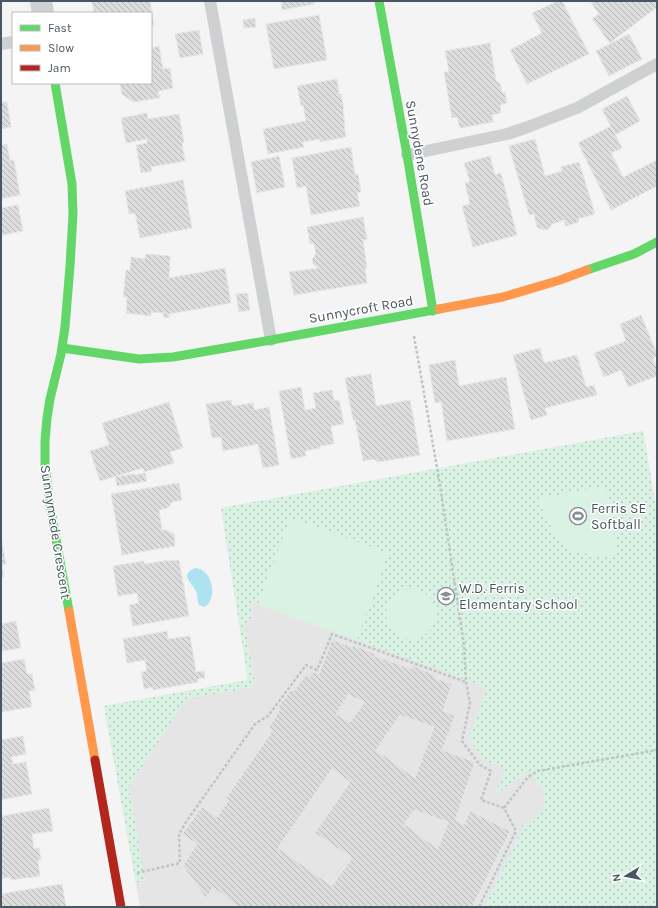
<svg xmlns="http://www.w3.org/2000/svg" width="658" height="908" viewBox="0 0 658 908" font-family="Karla,sans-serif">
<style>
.education{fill:#e6e5e6}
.park{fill:url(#park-dots)}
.garden{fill:#d9f2e3}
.water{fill:#aee2f0}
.building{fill:url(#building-back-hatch);stroke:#e5e6e7;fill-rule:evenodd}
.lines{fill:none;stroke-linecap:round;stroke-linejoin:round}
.path{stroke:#bcc7c4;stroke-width:2.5;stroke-dasharray:3 2;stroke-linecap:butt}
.lane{stroke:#ced0d2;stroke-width:12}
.street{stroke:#ced0d2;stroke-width:22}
.fast{stroke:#63d668;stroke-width:9}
.slow{stroke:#ff974d;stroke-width:9}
.jam{stroke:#b3261e;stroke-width:9}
.labels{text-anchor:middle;stroke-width:3;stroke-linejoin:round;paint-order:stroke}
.street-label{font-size:14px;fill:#4a5661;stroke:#fff}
.poi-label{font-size:14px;fill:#4a5661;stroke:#fff;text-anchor:start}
</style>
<defs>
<pattern id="park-dots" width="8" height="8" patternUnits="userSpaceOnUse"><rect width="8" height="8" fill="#d9f2e3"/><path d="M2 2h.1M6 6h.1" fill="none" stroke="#b2c7bb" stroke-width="1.8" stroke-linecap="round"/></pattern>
<pattern id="building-back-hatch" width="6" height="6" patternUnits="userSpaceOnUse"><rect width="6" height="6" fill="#ddddde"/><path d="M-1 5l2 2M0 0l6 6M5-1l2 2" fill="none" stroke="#b5b6b7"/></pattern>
</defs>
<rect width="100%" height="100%" fill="#f4f4f4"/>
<polygon class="education" points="643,431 657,513 657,907 140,907 104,706 248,680 221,508"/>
<polygon class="park" points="643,431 657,513 657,907 484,907 522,830 522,823 533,822 545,807 543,789 529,771 496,794 496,792 504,770 503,767 492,763 484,760 469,739 486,687 357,640 388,553 290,518 258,605 252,604 251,618 246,622 245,627 255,682 253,686 250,688 186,699 129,787 145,880 142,882 136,882 104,706 248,680 221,508"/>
<g class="garden">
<polygon points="605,486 618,553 600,557 572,550 554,533 537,499"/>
<polygon points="290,518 388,553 357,640 258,605"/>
<circle cx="411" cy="614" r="25"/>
</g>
<path class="water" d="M195 568C214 569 218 601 204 607L199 605C197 600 198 594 195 589 190 581 180 575 195 568Z"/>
<g class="building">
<polygon points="97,1 150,1 154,26 151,26 151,13 94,13 92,2"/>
<polygon points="281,1 314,1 314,4 282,10"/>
<polygon points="558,1 562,1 589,54 527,84 510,50 542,33 532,13"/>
<polygon points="590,1 657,1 657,7 610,43 592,19 599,14"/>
<polygon points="319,15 327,60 274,69 266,24"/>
<polygon points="255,18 256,27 244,28 243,20"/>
<polygon points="199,30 203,54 180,58 175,34"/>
<polygon points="629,34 642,59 609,76 596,51"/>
<polygon points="490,43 496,81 500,83 502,93 505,92 507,103 500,105 501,113 492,115 493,122 460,128 457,117 452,118 444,72 449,72 445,51"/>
<polygon points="159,46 163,69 170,68 173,88 158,91 160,98 133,102 122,94 120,83 151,83 151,48"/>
<polygon points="337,79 339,94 341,94 344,108 343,109 345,125 344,125 346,137 320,142 320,139 302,142 304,147 268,154 263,129 306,121 303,105 301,106 297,86"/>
<polygon points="627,96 640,121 615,135 602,109"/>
<polygon points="1,102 7,102 11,127 1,129"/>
<polygon points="147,113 148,119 179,114 184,142 182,143 185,161 151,167 152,171 141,173 136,145 147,143 147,139 126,143 121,118"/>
<polygon points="611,126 622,148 611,153 623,177 657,160 657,186 611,210 578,143"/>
<polygon points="535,139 545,176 562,171 561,167 579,162 595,214 578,219 579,222 566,226 564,220 552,224 549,229 543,230 537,227 534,214 529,215 509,146"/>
<polygon points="7,144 10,161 14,160 20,195 1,199 1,145"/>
<polygon points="351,147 355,175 358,174 361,192 357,193 360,206 311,215 306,186 297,188 292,158"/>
<polygon points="279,156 285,187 257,193 251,162"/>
<polygon points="490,156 495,175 501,173 517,235 473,247 462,206 470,204 465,183 470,182 464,163"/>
<polygon points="183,180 192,228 140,238 135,213 129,214 125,191"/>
<polygon points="18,205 23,231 1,235 1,208"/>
<polygon points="363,217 367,239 363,240 367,268 365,268 367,283 294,295 289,272 318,268 313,264 312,259 316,254 314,243 310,244 307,227"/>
<polygon points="146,254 170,256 169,278 225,268 231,303 169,314 169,318 163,317 164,313 151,312 151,316 126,313 127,297 123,297 126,270 130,271 131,257 145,259"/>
<polygon points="247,293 250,310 239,312 236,294"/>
<polygon points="641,315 657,354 657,356 653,358 657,369 657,376 628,387 621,370 604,377 594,353 626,341 620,324"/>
<polygon points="540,348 544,363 577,355 586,387 594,385 597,395 545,408 547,415 531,420 513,355"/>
<polygon points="455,360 459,386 506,377 515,429 447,441 441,402 435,403 429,365"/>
<polygon points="371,374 376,406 410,400 420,455 378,462 374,459 363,461 355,420 353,420 345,378"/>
<polygon points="301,387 305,410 316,408 313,393 332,390 334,401 339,400 344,424 331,426 334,444 320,446 320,448 305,451 306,456 291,459 279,391"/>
<polygon points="231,400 232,406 253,403 254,410 269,407 279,465 263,468 258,444 223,451 221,437 212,438 206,404"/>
<polygon points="169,402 183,448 170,452 174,463 144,472 143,468 100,481 90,451 109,445 102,423"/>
<polygon points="145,473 147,481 117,486 115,477 134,474 134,475"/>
<polygon points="179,483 182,500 172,502 168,508 159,510 162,530 166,530 174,534 175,546 122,555 111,494"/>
<polygon points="1,536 6,564 2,565 4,577 1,578"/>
<polygon points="170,560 170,561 179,560 189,616 133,626 129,605 139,603 137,593 118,596 113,566 144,561 144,564"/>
<polygon points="16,621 21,648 1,651 1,624"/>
<polygon points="167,631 168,639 190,636 196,672 204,671 205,678 198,679 198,682 153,690 153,687 144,689 141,672 147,671 145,660 127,663 123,639"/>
<path d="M332 640 352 647 353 645 375 654 374 656 412 669 413 666 435 675 434 678 452 684 443 711 455 716 442 750 475 762 455 820 464 825 470 811 510 831 472 907H372L370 905 369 907H239L213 887 206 898 183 866 197 844 182 834 202 807 217 817 229 800 226 798 273 730 269 727 280 710 277 708 292 689 294 691 306 675 310 677 314 671 319 674ZM348 695 365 702 350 722 336 714ZM400 715 434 727 415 778 376 750ZM332 769 350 782 315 833 352 858 332 886 278 848ZM414 810 448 822 438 849 404 824Z"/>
<polygon points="24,659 27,674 32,674 35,690 29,691 32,707 1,712 1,663"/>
<polygon points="23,736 26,754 11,757 13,764 26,762 32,794 1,800 1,740"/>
<polygon points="49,808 53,831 32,834 34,849 39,848 41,860 38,860 40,876 11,880 10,877 1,879 1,816"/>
<polygon points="62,884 66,907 1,907 1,894"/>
</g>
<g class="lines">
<g class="path">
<polyline points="414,336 439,479 464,645 466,682 470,703 462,741 480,765 491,771 481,800 504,808 516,831 479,907"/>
<polyline points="504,808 528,777 538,771 657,750"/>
<polyline points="137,873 180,863 179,834 186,822 255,724 268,716 306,665 317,670 332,634 466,682"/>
</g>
<g class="lane">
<polyline points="210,1 271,340"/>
<polyline points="1,44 13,42"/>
<polyline points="407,155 507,134 525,128 577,108 657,64"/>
</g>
<polyline class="street" points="41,1 43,13"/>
<g class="fast">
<polyline points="379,1 407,155 433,311"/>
<polyline points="55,83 72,184 73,214 70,266 65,327 61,354 50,399 47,418 45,441 45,464 49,500 69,611"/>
<polyline points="587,270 634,254 657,242"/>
<polyline points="62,348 139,359 173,357 271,340 439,309"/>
</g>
<g class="slow">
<polyline points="439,309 503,297 560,280 587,270"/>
<polyline points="69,611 95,760"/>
</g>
<polyline class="jam" points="95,760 121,907"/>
</g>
<defs>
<g id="stadium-ring" transform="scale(0.9)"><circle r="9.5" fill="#fff" stroke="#868d94" stroke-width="1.5"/><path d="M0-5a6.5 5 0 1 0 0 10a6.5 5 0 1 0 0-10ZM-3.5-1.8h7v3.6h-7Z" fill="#868d94"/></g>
<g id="school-ring" transform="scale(0.9)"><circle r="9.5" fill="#fff" stroke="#868d94" stroke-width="1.5"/><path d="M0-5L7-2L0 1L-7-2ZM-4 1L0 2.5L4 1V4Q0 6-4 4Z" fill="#868d94"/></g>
</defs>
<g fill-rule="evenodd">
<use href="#stadium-ring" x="578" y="516"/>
<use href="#school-ring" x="446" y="596"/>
</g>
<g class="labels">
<g class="street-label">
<text transform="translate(420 153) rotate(80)" y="5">Sunnydene Road</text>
<text transform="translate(361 309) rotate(-10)" y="5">Sunnycroft Road</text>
<text transform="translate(56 532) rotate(81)" y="5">Sunnymede Crescent</text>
</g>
<g class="poi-label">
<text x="591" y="513">Ferris SE<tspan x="591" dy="16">Softball</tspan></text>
<text x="459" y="593">W.D. Ferris<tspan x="459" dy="16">Elementary School</tspan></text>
</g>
</g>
<rect width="658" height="908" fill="none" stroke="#4a5661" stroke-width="4"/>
<rect x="12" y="12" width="140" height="72" fill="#ffffff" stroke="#b7bbc0"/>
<rect x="20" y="25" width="20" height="6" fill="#63d668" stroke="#b7bbc0"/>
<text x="48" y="32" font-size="12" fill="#4a5661">Fast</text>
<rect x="20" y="45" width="20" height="6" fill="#ff974d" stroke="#b7bbc0"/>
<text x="48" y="52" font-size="12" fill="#4a5661">Slow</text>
<rect x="20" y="65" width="20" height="6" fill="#b3261e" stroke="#b7bbc0"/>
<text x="48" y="72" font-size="12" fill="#4a5661">Jam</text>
<g transform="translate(626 876) rotate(260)" stroke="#ffffff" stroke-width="3" paint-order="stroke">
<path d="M0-3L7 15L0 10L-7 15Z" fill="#4a5661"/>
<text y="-6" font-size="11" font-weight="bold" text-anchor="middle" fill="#4a5661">N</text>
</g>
</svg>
